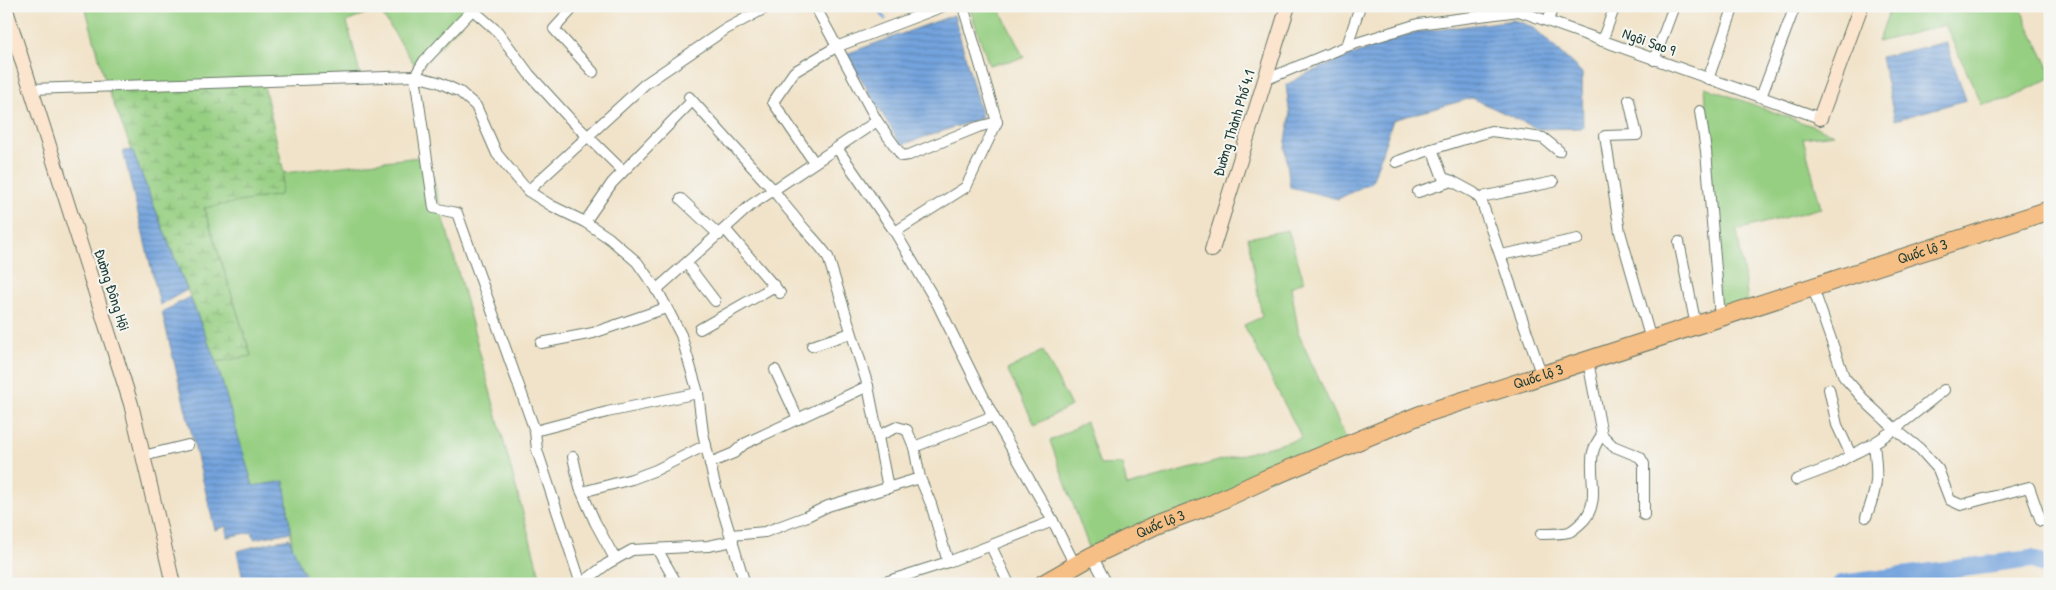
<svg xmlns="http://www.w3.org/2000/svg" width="2056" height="590" viewBox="0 0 2056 590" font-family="'Patrick Hand',sans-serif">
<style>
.green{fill:#96cf82;stroke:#5a865b}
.wetland{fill:url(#wetland-marsh);stroke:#5a865b}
.water{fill:url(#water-rules);stroke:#497088}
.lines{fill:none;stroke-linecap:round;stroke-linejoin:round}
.stream{stroke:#73a3dd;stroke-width:3}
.river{stroke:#73a3dd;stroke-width:18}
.street-casing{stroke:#687768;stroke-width:12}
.secondary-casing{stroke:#687768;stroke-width:16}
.highway-casing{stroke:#687768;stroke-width:20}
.street{stroke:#fff;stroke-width:10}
.secondary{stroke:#fbe5cf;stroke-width:14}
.highway{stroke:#f5bf86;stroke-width:18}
.labels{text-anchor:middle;stroke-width:4;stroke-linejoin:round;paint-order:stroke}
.street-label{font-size:15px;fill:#1f3d34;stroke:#f6f6f2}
</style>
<defs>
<pattern id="wetland-marsh" width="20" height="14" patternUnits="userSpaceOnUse" patternTransform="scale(1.25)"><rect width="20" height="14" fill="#96cf82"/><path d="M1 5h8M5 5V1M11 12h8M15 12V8" fill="none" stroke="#7aa96b"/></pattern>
<pattern id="water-rules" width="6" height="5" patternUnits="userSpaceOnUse" patternTransform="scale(1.25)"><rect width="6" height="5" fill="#73a3dd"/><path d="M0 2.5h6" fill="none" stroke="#5e86b4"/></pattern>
</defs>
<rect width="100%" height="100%" fill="#f6f6f2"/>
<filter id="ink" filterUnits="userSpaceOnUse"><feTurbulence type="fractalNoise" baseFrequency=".02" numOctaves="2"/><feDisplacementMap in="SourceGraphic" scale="10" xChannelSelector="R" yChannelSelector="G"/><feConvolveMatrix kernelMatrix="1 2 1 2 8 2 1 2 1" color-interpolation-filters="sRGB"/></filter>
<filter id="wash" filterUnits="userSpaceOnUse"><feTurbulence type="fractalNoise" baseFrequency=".0096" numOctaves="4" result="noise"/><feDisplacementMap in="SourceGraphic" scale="20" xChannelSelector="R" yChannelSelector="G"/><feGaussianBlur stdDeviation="1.12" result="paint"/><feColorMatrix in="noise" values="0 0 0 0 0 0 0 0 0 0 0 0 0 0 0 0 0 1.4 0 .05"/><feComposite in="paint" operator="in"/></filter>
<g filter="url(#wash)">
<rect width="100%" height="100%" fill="#f1e3c9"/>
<g class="green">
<polygon points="85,6 478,6 418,70 378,8 347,22 361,78 107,87"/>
<polygon points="969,6 998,6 1024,58 989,65"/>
<polygon points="1891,6 2019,6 2050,70 2050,78 2009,99 1982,105 1945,25 1878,42"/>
<polygon points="1705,87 1834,134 1803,138 1821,208 1737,230 1749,308 1720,317"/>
<polygon points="427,156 542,584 313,584 294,558 284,482 253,486 216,362 251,355 204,207 279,195 284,173"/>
<polygon points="1288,230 1304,281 1291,287 1299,335 1349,445 1092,556 1050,441 1086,422 1100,465 1122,464 1127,486 1302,438 1244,325 1262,317 1248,238"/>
<polygon points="1043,351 1071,406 1035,425 1007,370"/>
</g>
<polygon class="wetland" points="263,81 284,173 280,195 204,208 251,356 216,362 107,87"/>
<g class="water">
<polygon points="954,15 982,118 901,145 846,54"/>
<polygon points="1514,20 1533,27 1582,73 1583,128 1538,129 1472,98 1393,120 1372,182 1338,199 1290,187 1285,147 1290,117 1286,85 1308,73 1392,39 1418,32"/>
<polygon points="1946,42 1966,100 1895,120 1881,57"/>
<polygon points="132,150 187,290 160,305 123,151"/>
<polygon points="190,297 216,362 253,486 284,481 291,532 254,539 252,532 227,537 227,526 215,530 162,312"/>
<polygon points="289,538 308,584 244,584 237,551"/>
</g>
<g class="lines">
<polyline class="stream" points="876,6 885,19"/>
<polyline class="river" points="1841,584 2031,559 2050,567"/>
</g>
</g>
<g filter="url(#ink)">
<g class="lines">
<g class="street-casing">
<g id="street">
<polyline points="476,6 424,61 415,76 434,208 457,213 535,431 537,450 581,584"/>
<polyline points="575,6 554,29 593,72"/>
<polyline points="815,6 877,121"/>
<polyline points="473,10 498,32 529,74 571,120 623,171"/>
<polyline points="1548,21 1553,6"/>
<polyline points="1602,41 1615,6"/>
<polyline points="1347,46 1360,6"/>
<polyline points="1654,60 1674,6"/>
<polyline points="1708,79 1734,6"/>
<polyline points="1265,80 1347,46 1418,24 1519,11 1820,118"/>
<polyline points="31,89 415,76 438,82 460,92 476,106 497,154 528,191 552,206 585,222 609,238 637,262 659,293 681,335 698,393 703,433 714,481 745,584"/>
<path d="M689 97 763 179C775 190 782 203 793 215 804 230 818 242 828 257L868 386 888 488"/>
<polyline points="1761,97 1795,6"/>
<polyline points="1629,100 1637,135 1605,136 1620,232 1651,340"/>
<polyline points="1700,111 1706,151 1720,317"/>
<polyline points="837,148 895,232 938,305 993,416 1053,521 1075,565"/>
<polyline points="814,162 773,102 794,72 836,47 944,6"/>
<polyline points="1396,162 1432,149"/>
<polyline points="1452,181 1443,178 1432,149 1491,131 1543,138 1559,151"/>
<polyline points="528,191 645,84 726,29 769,6"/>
<polyline points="1418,192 1452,181 1474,193 1481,200 1542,376"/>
<polyline points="681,199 719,235"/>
<polyline points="1481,200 1486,196 1553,182"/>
<polyline points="585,222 612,183 692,101"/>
<polyline points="725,229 780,293"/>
<polyline points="895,232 966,187 997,122 963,6"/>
<polyline points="1679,242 1696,326"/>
<polyline points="1501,255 1578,239"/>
<polyline points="687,264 715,301"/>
<polyline points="1813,288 1844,377 1868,404 1896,430 1920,449 1938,469 1950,500 1961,505 2029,487 2041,521"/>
<polyline points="656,290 751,205 877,121 902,156 909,155 978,127 997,122"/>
<polyline points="700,329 775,286"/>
<polyline points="541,343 593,333 666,308"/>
<polyline points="812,346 851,333"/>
<polyline points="1588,361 1602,435 1613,446 1640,457 1644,464 1644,515"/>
<polyline points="775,370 798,419"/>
<path d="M1829 389 1837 425 1851 455C1887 439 1914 413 1944 390"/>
<polyline points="535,431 607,412 698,393"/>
<polyline points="878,436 897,427 907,430 914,447 920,478 931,504 948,562"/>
<polyline points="914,447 993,416"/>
<polyline points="143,456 188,445"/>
<polyline points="573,457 580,488 595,522 615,559"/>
<polyline points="710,463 734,453 744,444 868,386"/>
<polyline points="1796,480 1833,466 1851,455"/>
<polyline points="582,492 632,479 656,470 706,445"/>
<path d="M1866 517C1878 487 1878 476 1874 445"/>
<path d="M1541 534C1550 534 1561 534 1569 532 1574 530 1580 524 1584 520 1601 500 1588 475 1593 452 1595 445 1598 440 1602 435"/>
<polyline points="731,535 765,532 805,517 828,506 920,478"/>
<polyline points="991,546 1009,584"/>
<polyline points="657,549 677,584"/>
<polyline points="1092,556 1107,584"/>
<polyline points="581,584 607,564 632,550 708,546 733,541"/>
<polyline points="879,584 948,562 1053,521"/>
</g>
</g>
<g class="secondary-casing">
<g id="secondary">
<polyline points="6,10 131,404 173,584"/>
<polyline points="1820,118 1861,6"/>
<polyline points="1212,250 1288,6"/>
</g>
</g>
<g class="highway-casing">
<g id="highway">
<path id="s1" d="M1043 584 1092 556 1158 524 1210 505 1266 479 1420 415 2050 210"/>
</g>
</g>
<use href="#street" class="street"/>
<use href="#secondary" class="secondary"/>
<use href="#highway" class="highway"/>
</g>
</g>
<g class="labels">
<g class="street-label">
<text transform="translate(1649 42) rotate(20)" y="5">Ngôi Sao 9</text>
<text transform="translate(1234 123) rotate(-73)" y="5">Đường Thành Phố 4.1</text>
<text dy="5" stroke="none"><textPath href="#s1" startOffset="942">Quốc lộ 3</textPath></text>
<text transform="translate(112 290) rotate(72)" y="5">Đường Đông Hội</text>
<text dy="5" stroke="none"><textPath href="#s1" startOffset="538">Quốc lộ 3</textPath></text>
<text dy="5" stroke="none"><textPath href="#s1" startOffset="132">Quốc lộ 3</textPath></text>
</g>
</g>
<rect width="2056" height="590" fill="none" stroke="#f6f6f2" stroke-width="25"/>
</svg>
